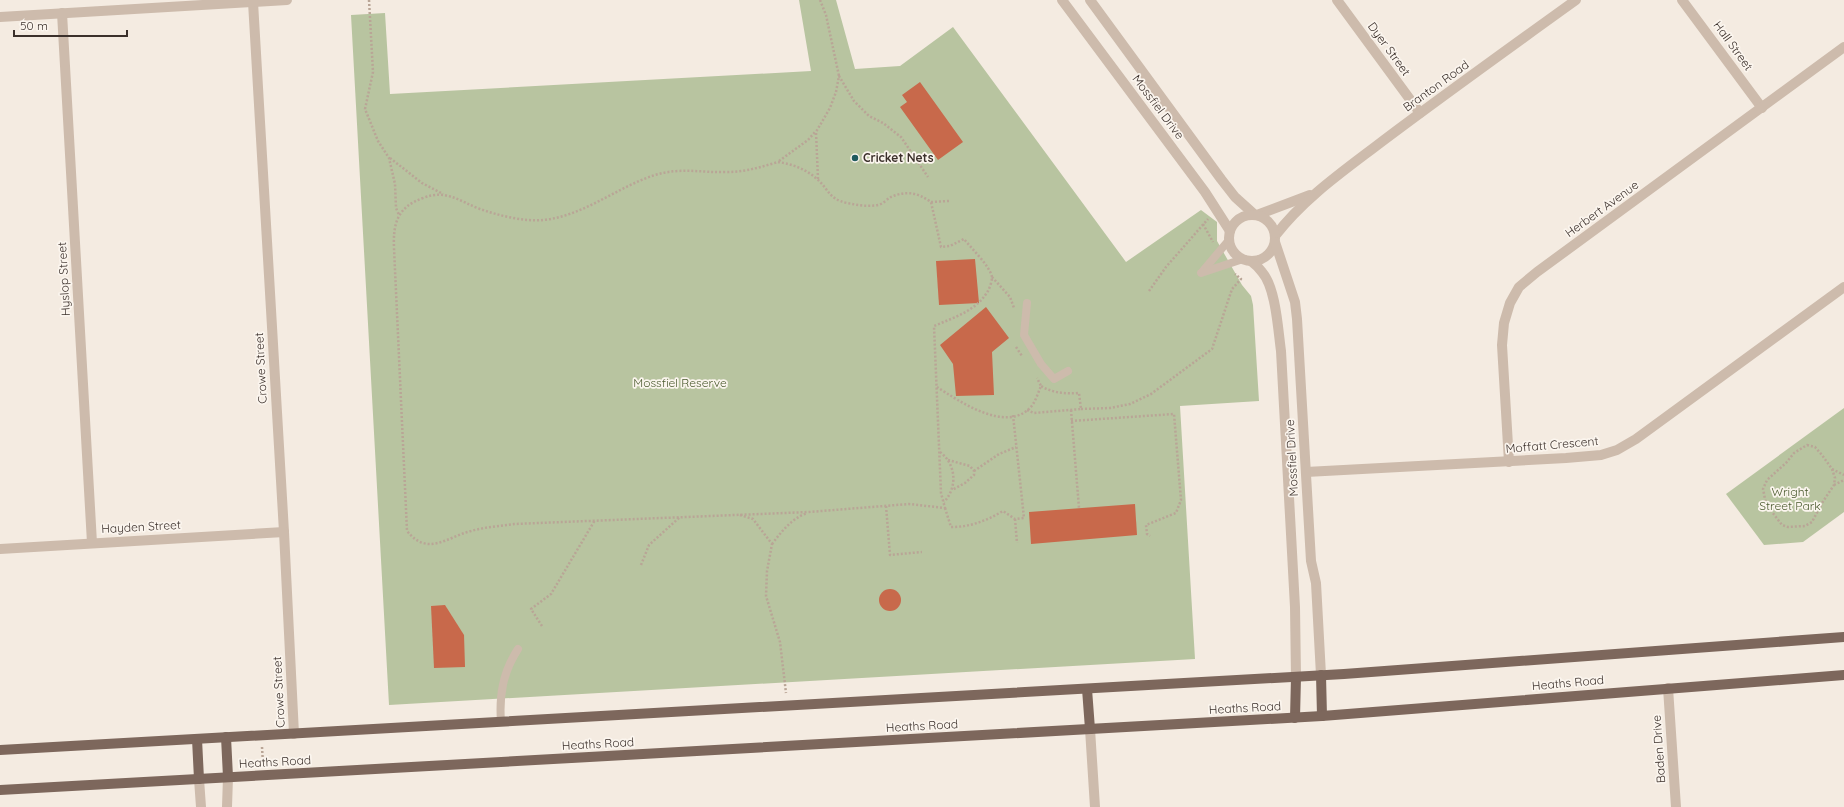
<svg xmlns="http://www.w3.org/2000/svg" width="1844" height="807" viewBox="0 0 1844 807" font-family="Quicksand,sans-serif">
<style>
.green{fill:#b8c4a0}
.building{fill:#c8694b}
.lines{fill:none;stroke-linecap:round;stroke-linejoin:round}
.path{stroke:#b9a596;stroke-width:2.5;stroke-dasharray:2 2;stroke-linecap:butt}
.service{stroke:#cdbbac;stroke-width:8}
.minor{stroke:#cdbbac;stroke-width:10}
.tertiary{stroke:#cdbbac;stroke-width:10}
.primary{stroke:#7d675c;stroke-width:10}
.poi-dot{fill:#1f5a5e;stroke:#fbf5ee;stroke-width:1.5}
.labels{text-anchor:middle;stroke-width:3.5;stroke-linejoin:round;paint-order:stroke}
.street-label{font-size:12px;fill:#3b302b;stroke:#fbf5ee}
.poi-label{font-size:12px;font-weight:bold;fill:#3b302b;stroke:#fbf5ee;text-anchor:start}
.park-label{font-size:12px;fill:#4a5a2e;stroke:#fbf5ee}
</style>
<rect width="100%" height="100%" fill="#f4ebe1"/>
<g class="green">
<polygon points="799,0 836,0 855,69 900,66 953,27 1126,262 1201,210 1217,222 1217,241 1242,285 1251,296 1253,305 1259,401 1180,406 1195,659 389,705 351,15 385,13 390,94 811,71"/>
<polygon points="1844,408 1844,512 1803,542 1764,545 1726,494"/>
</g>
<g class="building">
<polygon points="920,82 963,142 938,160 900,107 907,102 902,95"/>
<polygon points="975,259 979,303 939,305 936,261"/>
<polygon points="986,307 1009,338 992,352 994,395 956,396 953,364 940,345"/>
<polygon points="1135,504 1137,535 1031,544 1029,512"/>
<circle cx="890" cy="600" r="11"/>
<polygon points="445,605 464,635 465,667 434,668 431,606"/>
</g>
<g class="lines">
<g class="path">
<polyline points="369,0 373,72 365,109 378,141 389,158 395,184 396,208 399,215"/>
<polyline points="820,0 826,15 839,76"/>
<polyline points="390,158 422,183 443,194"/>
<polyline points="779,161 808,140 815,132"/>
<path d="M778 162C792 164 806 169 817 179 829 189 828 199 847 203 857 205 868 207 878 205 883 204 887 199 891 197 907 190 918 193 931 202L941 247 950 246 964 239C971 248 990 266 992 277 992 281 990 287 988 291 976 311 955 317 934 326L941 493 945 508 909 504 809 512 514 524C500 526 485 527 471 531 447 537 428 557 407 531L394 248C393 224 397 207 423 198 446 189 459 201 480 209 497 215 524 222 543 220 584 216 617 187 655 175 682 167 701 173 727 172 745 172 761 167 778 162Z"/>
<polyline points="818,179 816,132 830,108 836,92 839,76 854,101 869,116 883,123 901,137 928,177"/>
<polyline points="931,202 949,201"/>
<polyline points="1203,224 1213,242"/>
<polyline points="992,277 1010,297 1014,308"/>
<polyline points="1149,291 1166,267 1208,219"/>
<polyline points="1016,347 1022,356"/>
<path d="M937 387C959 401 1005 433 1030 408 1035 403 1038 393 1041 386L1037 378"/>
<polyline points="1081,409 1110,408 1130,404 1151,394 1212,349 1232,289 1241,279 1235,274"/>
<path d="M1027 410 1034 413 1081 409 1079 393C1065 394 1053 393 1041 386"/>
<polyline points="1071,410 1079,508"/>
<polyline points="1071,421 1174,414 1181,500 1176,513 1146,525 1147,534 1150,536"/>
<polygon points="1807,445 1815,447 1822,455 1832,469 1835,478 1834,485 1822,503 1812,522 1805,526 1788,527 1782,525 1766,504 1763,489 1767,480 1786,463 1794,453"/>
<path d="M940 452C956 464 958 487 944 502"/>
<polyline points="948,460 970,466 974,471 974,475 965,483 952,490"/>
<polyline points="1832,469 1844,475"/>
<polyline points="974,471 999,454 1016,447"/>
<polyline points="1834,485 1844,480"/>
<polyline points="886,506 890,555 922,552"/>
<path d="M945 508 951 527C970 527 986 521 1003 511L1015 519 1024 518 1013 415"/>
<polyline points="740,515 753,519 772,544 767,571 766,596 780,642 786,693"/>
<polyline points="1015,519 1017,543"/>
<path d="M772 544C782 531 791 519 807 513"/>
<polyline points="641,565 649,545 680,517"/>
<polyline points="542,626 531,609 551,594 595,520"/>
<polyline points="262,747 263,764"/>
</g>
<g class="service">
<polyline points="1202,272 1229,240"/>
<polyline points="1201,273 1243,259"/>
<polyline points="1027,303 1024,335 1041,364 1054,379 1068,371"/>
<path d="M501 722C499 695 503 672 518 649"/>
</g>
<g class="minor">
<polyline points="1337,0 1420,113"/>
<polyline points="1682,0 1762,108"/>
<polyline points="253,2 284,532 294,734"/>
<polyline points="62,13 92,543"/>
<polyline points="0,17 287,0"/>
<polyline points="1257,215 1310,195"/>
<path d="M1275 236C1305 197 1345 170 1384 140 1448 92 1512 46 1576 0"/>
<polyline points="1509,462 1502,345 1504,323 1510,303 1519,287 1537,272 1844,47"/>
<polyline points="1306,472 1566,458 1601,455 1617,450 1636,439 1844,287"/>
<polyline points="0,549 284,532"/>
<polyline points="1668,688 1676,807"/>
<polyline points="1090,729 1095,807"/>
</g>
<g class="tertiary">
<polyline points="1062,0 1205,192 1230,231"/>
<polyline points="1090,0 1221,179 1235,197 1255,215"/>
<circle cx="1252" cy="238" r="23"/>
<polyline points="1275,242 1295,302 1297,319 1311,561 1316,583 1321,675"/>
<path d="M1251 261C1255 264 1259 268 1262 272 1276 288 1278 330 1281 351L1295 607 1296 677"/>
<polyline points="199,779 201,807"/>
<polyline points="227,807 228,777"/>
</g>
<g class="primary">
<polyline points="1321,675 1322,716"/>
<polyline points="1087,689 1090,729"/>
<polyline points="1295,718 1296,677"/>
<polyline points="226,737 228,777"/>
<polyline points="197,739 199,779"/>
<polyline points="0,750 1344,674 1844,637"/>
<polyline points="0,790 1322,716 1844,675"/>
</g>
</g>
<circle class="poi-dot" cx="855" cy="158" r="4"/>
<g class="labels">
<g class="street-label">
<text transform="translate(1733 46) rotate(54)" y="4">Hall Street</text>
<text transform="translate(1389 49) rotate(54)" y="4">Dyer Street</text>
<text transform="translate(1436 86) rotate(-36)" y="4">Branton Road</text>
<text transform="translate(1158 107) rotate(53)" y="4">Mossfiel Drive</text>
<text transform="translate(1602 209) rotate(-36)" y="4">Herbert Avenue</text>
<text transform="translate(64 279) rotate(-93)" y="4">Hyslop Street</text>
<text transform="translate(261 368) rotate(-93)" y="4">Crowe Street</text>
<text transform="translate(1552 445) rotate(-5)" y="4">Moffatt Crescent</text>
<text transform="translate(1292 458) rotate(-93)" y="4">Mossfiel Drive</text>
<text transform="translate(141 527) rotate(-3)" y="4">Hayden Street</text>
<text transform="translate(1568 683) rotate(-5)" y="4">Heaths Road</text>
<text transform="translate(279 692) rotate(-93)" y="4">Crowe Street</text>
<text transform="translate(1245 708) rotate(-3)" y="4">Heaths Road</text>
<text transform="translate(922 726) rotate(-3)" y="4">Heaths Road</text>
<text transform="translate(598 744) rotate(-3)" y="4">Heaths Road</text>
<text transform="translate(1659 749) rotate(-94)" y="4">Baden Drive</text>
<text transform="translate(275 762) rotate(-3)" y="4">Heaths Road</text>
</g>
<g class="poi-label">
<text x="863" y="162">Cricket Nets</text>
</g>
<g class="park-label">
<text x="680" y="387">Mossfiel Reserve</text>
<text x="1790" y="496">Wright<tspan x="1790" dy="14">Street Park</tspan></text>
</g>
</g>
<path d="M14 30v6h113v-6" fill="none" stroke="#3b302b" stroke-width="2"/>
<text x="20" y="30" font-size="12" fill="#3b302b" stroke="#fbf5ee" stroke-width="3" paint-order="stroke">50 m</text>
</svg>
